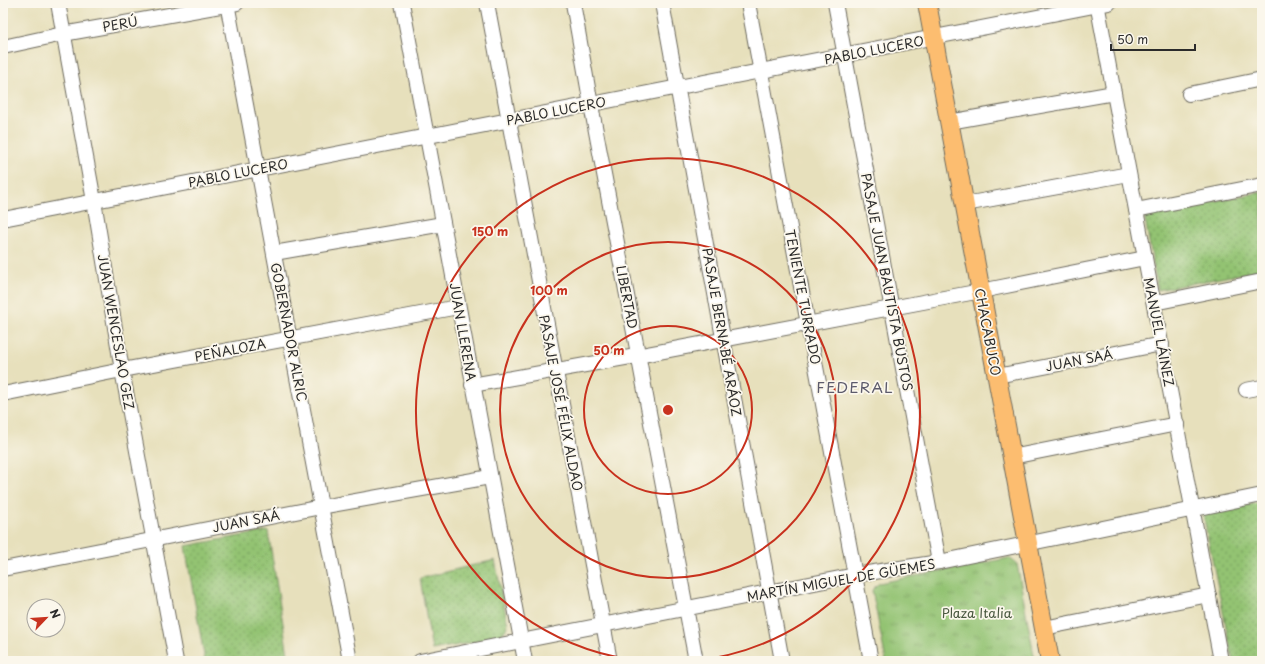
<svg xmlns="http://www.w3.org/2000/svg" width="1265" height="664" viewBox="0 0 1265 664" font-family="'Playpen Sans',sans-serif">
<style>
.grass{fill:url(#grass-dots);stroke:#5f774e}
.park{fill:url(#park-tufts);stroke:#5f774e}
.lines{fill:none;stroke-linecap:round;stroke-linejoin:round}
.minor-casing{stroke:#6d6a5e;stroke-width:16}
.major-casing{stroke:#6d6a5e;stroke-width:20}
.minor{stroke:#fff;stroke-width:14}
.major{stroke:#fcbd6f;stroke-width:18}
.ring{fill:none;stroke:#c8321e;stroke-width:2}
.labels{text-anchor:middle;stroke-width:3.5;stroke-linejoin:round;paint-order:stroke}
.street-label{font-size:13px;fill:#2b2b2b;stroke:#fbf7ec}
.park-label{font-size:13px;fill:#4a5940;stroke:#fbf7ec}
.quarter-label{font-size:15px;letter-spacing:1px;fill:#5d5b6c;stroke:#fbf7ec}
.centre{fill:#c8321e;stroke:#fbf7ec;stroke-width:2}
.ring-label{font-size:12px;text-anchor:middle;font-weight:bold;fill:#c8321e;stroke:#fbf7ec;stroke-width:3.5;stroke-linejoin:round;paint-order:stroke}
</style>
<defs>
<pattern id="grass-dots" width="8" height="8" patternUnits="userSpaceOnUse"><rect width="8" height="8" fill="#93c372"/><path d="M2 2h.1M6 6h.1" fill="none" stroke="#789f5e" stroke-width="1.8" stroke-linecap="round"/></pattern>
<pattern id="park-tufts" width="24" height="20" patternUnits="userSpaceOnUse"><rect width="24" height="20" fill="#93c372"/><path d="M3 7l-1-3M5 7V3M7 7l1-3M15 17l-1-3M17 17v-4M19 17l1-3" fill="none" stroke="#789f5e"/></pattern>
</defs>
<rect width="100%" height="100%" fill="#fbf7ec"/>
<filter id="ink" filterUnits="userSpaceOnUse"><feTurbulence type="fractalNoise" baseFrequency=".025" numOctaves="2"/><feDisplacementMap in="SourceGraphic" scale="8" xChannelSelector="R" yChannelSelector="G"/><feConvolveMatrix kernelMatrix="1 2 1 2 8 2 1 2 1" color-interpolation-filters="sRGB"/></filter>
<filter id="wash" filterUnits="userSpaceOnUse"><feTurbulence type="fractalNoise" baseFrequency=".012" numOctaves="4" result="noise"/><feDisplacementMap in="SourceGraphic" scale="16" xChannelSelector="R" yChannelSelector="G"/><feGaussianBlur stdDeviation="0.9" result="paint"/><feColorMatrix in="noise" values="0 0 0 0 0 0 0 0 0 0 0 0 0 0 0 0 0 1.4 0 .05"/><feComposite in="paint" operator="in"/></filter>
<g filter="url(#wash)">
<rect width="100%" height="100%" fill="#e7e0bc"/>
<g class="grass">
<polygon points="1262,192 1262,270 1158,290 1144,214"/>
<polygon points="1262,502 1262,661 1233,661 1203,514"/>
<polygon points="268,531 289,661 205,661 185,546"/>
<polygon points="495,560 508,626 500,637 432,650 420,578"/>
</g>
<polygon class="park" points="1009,558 1017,564 1035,661 886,661 872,590 879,583"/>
</g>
<g filter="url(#ink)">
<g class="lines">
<g class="minor-casing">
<g id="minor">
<polyline points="58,3 94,201 122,370 176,661"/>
<polyline points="227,3 350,661"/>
<polyline points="402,3 525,661"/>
<polyline points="487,3 610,661"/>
<polyline points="573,3 591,105 696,661"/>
<polyline points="662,3 782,661"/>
<polyline points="748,3 871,661"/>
<polyline points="835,3 939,562"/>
<polyline points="1097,3 1221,661"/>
<polyline points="3,47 63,34 237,3"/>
<polyline points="1189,94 1262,79"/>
<polyline points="949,122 1114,93"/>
<polyline points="965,204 1129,174"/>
<polyline points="1136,210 1262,185"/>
<polyline points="3,219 1109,3"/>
<polyline points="274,253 443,224"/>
<polyline points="1154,303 1262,281"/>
<polyline points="997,376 1162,344"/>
<polyline points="472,385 653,353 981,291 1145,258"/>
<polyline points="1246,390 1262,387"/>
<polyline points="3,394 122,370 458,307"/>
<polyline points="1012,457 1177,424"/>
<polyline points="3,569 321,507 490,477"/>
<polyline points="1044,628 1209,595"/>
<polyline points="420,661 855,575 939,562 1262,495"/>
</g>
</g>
<g class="major-casing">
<polyline id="major" points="927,3 1050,661"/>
</g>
<use href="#minor" class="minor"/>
<use href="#major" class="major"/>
</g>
</g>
<g class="ring">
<circle cx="668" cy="410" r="84"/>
<circle cx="668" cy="410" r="168"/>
<path d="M644 661A252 252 0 1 1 692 661"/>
</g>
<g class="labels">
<g class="street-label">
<text transform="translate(120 24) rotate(-10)" y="5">PERÚ</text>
<text transform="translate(874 50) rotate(-11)" y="5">PABLO LUCERO</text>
<text transform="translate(556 111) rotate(-11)" y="5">PABLO LUCERO</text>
<text transform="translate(238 173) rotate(-11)" y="5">PABLO LUCERO</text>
<text transform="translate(887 282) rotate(79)" y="5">PASAJE JUAN BAUTISTA BUSTOS</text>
<text transform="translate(627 297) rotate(79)" y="5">LIBERTAD</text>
<text transform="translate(803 297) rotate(79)" y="5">TENIENTE TURRADO</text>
<text transform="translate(116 332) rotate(80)" y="5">JUAN WENCESLAO GEZ</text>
<text transform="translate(289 332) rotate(79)" y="5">GOBERNADOR ALRIC</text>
<text transform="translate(463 332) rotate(80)" y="5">JUAN LLERENA</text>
<text transform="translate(722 332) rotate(80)" y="5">PASAJE BERNABÉ ARÁOZ</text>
<text transform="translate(988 332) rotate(79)" y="5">CHACABUCO</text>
<text transform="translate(1159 332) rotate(79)" y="5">MANUEL LÁINEZ</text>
<text transform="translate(230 350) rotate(-11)" y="5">PEÑALOZA</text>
<text transform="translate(1079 360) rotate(-11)" y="5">JUAN SAÁ</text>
<text transform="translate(561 403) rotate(79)" y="5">PASAJE JOSÉ FÉLIX ALDAO</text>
<text transform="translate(246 521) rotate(-11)" y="5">JUAN SAÁ</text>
<text transform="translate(841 580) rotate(-10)" y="5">MARTÍN MIGUEL DE GÜEMES</text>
</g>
<g class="park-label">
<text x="977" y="618">Plaza Italia</text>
</g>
<g class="quarter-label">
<text x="855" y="393">FEDERAL</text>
</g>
</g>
<circle cx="668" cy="410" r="6" class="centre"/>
<g class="ring-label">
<text x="490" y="236">150 m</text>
<text x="549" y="295">100 m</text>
<text x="609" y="355">50 m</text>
</g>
<rect width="1265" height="664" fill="none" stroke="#fbf7ec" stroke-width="16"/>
<g transform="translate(46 618) rotate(65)"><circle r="19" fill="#fbf7ec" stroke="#a8a59f"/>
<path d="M0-3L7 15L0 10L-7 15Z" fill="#c8321e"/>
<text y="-6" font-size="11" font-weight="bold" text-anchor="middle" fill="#2b2b2b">N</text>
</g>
<path d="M1111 44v6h84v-6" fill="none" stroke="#2b2b2b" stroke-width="2"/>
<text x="1117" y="44" font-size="12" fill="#2b2b2b" stroke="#fbf7ec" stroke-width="3" paint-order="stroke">50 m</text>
</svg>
